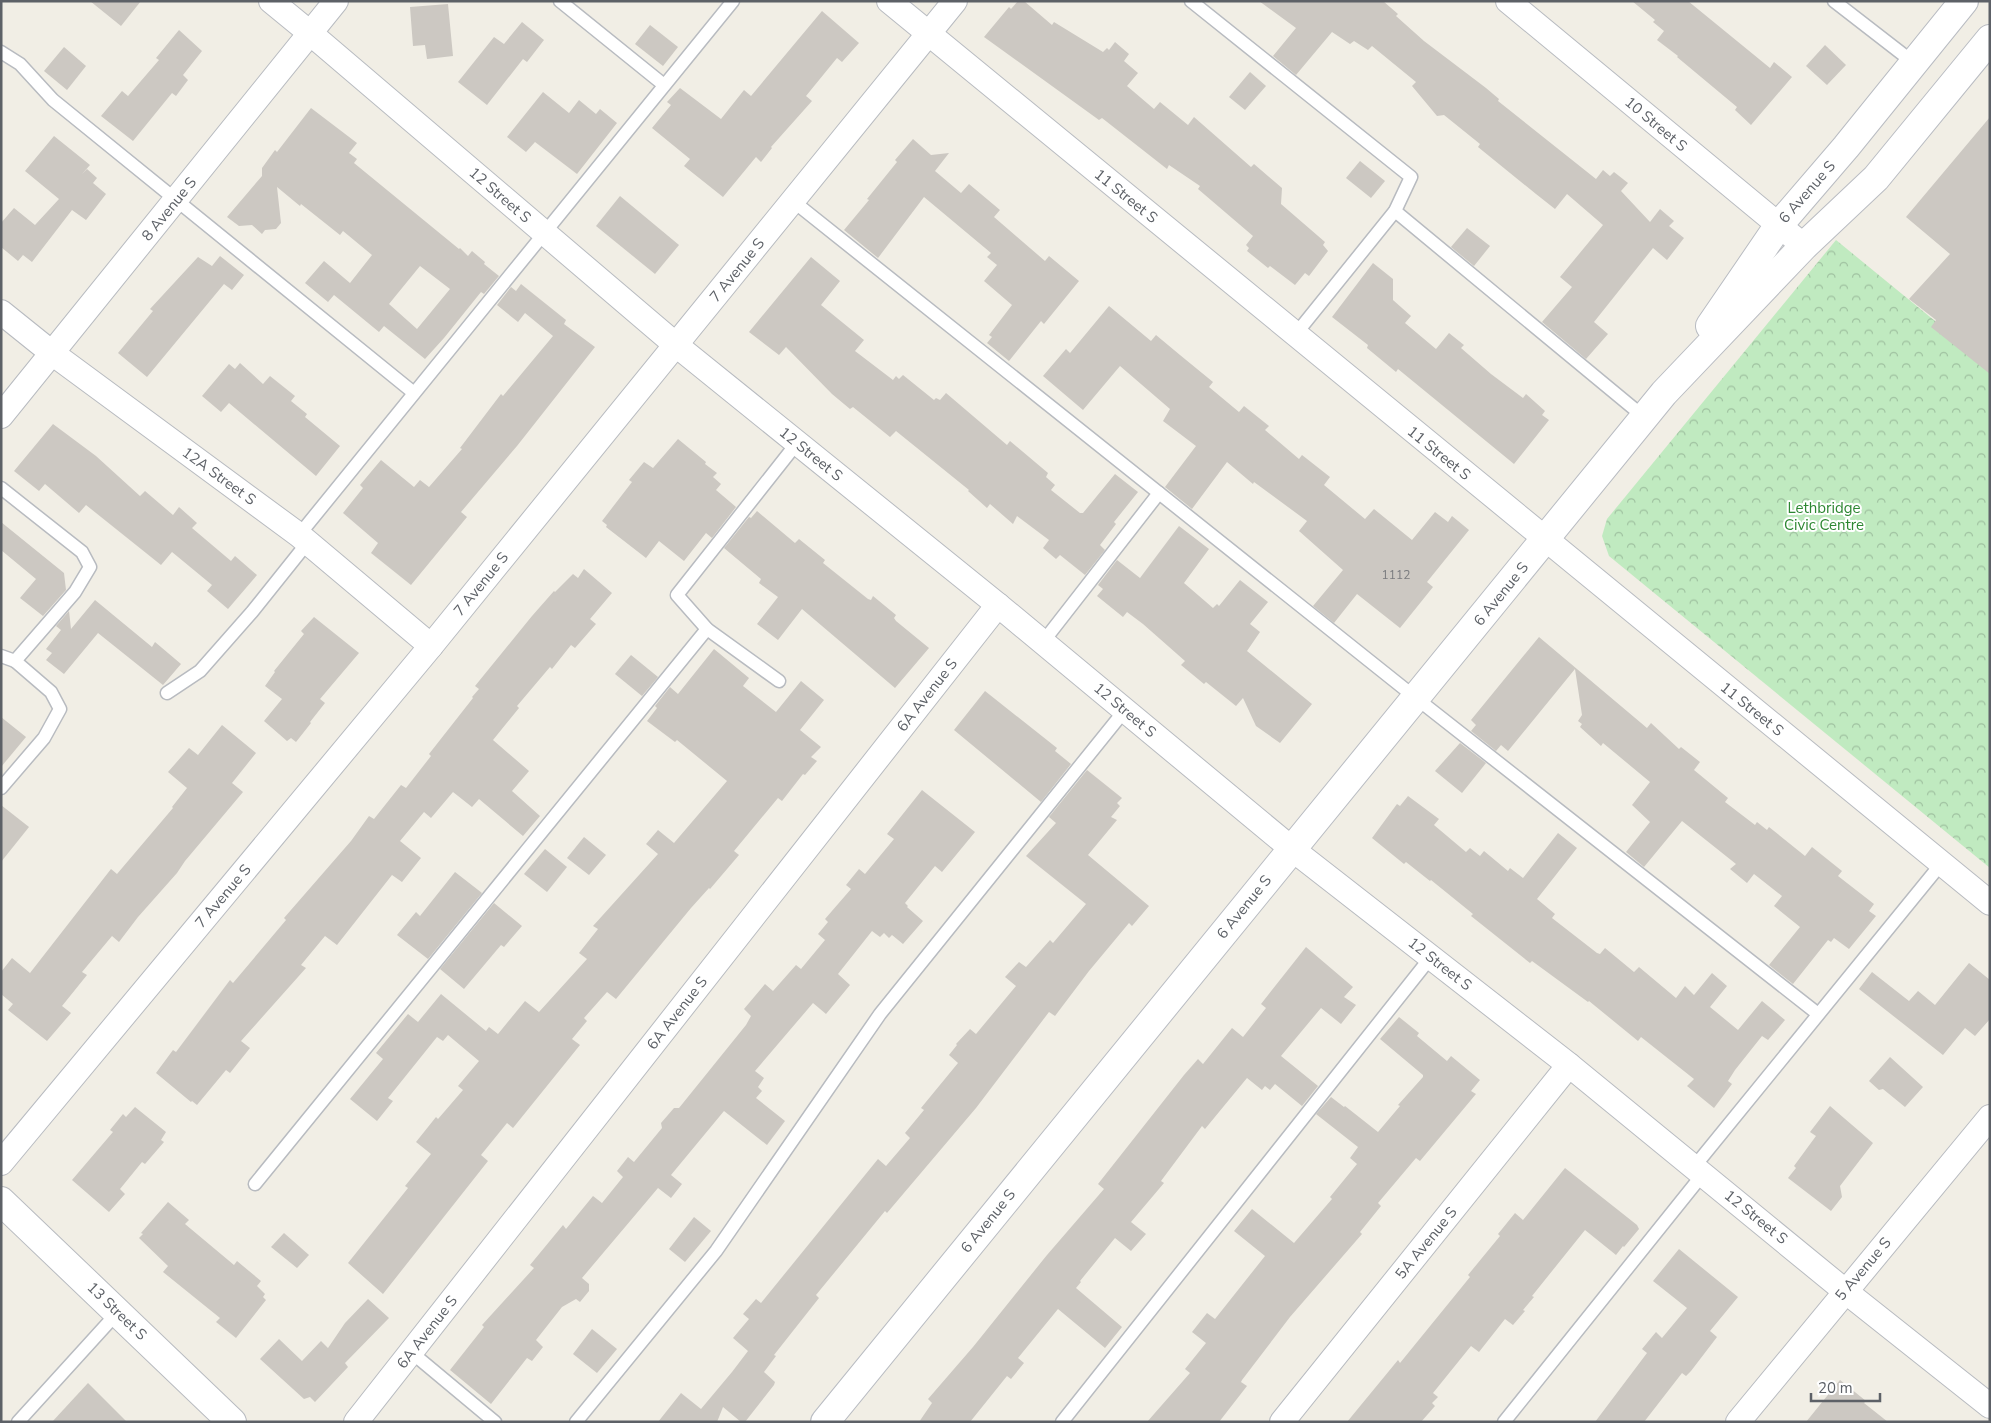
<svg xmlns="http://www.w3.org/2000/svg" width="1991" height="1423" viewBox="0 0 1991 1423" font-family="'Nunito Sans',sans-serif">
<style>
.park{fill:url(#park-crowns)}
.building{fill:#ccc8c2;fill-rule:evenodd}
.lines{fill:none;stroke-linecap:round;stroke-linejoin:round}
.service-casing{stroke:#b8bbc0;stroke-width:15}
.minor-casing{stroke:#b8bbc0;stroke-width:26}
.tertiary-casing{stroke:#b8bbc0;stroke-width:30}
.secondary-casing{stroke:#b9bcc2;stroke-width:30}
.service{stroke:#fff;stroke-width:12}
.minor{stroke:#fff;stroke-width:24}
.tertiary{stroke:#fff;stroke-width:28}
.secondary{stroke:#fff;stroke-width:28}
.labels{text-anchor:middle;stroke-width:4;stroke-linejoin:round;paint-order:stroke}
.number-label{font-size:12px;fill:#797b7e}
.street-label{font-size:15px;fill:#5d6167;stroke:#fff}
.park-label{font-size:15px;fill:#2d8732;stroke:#fff}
</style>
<defs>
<pattern id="park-crowns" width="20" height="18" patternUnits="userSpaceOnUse" patternTransform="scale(1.25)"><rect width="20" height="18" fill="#c0eac0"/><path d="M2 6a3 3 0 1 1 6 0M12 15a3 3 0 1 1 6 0" fill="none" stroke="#9fc1a0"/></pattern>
</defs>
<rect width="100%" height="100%" fill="#f1eee5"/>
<polygon class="park" points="1836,240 1990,366 1990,868 1609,556 1602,536 1607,519"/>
<g class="building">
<polygon points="90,1 141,1 121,26"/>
<polygon points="1018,1 1024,1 1052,25 1054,22 1103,52 1107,48 1109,50 1115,42 1129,54 1124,61 1138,73 1127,86 1154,109 1160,102 1188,125 1194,117 1251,167 1254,164 1282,188 1281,204 1325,242 1323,245 1328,251 1309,276 1305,273 1295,285 1270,266 1268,268 1247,251 1249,248 1246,245 1253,236 1198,189 1200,186 1169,165 1167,169 1102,118 1099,120 984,37 1009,7 1011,9"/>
<polygon points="1259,1 1383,1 1398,14 1396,16 1424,41 1486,88 1499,99 1498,101 1596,179 1603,170 1610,176 1614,172 1628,183 1621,191 1650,222 1660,209 1674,221 1669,226 1684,238 1667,260 1653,248 1594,322 1608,334 1586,359 1542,322 1572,287 1560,277 1603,225 1567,194 1555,209 1536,194 1478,147 1480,144 1444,115 1437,116 1412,86 1416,82 1372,46 1368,50 1354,41 1350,44 1332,32 1296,75 1273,56 1296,28"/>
<polygon points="1632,1 1688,1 1770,68 1774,62 1792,77 1751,125 1735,110 1737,107 1677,57 1678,56 1657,40 1664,31 1653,22 1655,20"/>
<polygon points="448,4 453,56 427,59 425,45 413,46 410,7"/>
<polygon points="822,11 859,43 842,62 837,58 806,96 812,101 771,147 772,148 761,162 756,157 723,197 684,166 690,159 652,128 671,105 667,102 680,88 721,119 744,90 751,96"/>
<polygon points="522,22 544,40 527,62 523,59 487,105 458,82 494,37 504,44"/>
<polygon points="650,25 678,47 663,66 635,44"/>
<polygon points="179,30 202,51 183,75 188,80 176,96 172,93 133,141 101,116 122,91 128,96 159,60 156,58"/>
<polygon points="1825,45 1846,65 1827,85 1806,66"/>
<polygon points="64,47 86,66 67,90 44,71"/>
<polygon points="1250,72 1266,86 1245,110 1229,97"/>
<polygon points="543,92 569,113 579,100 596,114 600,109 617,123 577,174 535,142 526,152 507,137"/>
<path d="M311 108 357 143 349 153 357 159 354 163 459 249 460 248 468 256 472 251 485 262 484 264 499 276 484 294 481 292 444 338 425 359 384 326 379 332 334 295 328 302 305 283 324 261 350 283 372 255 343 231 340 235 301 204 300 206 277 187 281 223 276 229 265 230 262 234 252 225 239 226 227 217 262 176V168L275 150 277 152ZM420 266 450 289 417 329 389 304Z"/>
<polygon points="1990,117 1990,374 1931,327 1936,320 1909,299 1950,254 1906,217"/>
<polygon points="54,136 90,165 82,174 87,169 97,178 93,183 106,194 86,220 72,210 32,262 23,255 18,261 1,247 1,223 14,208 35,225 59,199 25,171"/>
<polygon points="913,139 931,155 949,153 935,171 961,193 969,184 1000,210 994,217 1045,261 1049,256 1079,281 1044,324 1041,321 1009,361 987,343 992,337 989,335 1012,305 984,281 997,265 987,257 991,253 924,197 878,258 844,230 869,200 867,199 897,162 895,160"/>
<polygon points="1360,161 1385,181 1371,198 1346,178"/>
<polygon points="620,196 679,245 655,274 596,226"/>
<polygon points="1467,228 1490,246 1474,266 1451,247"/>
<polygon points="220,256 244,275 232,290 224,284 147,377 118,353 153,311 150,309 198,257 212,266"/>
<polygon points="811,257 840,281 821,305 864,340 855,351 893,380 896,376 899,379 903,375 934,400 936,398 940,400 946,393 1007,445 1010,441 1048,473 1046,477 1055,485 1051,490 1080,513 1083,513 1115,474 1138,492 1114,522 1116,524 1100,545 1105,550 1085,575 1060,555 1056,559 1043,548 1049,540 1017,516 1013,524 990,504 987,508 968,491 969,490 896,431 890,437 853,407 850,409 832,394 786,347 779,355 749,332"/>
<polygon points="1373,263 1393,279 1393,300 1411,316 1405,323 1436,349 1449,333 1464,345 1461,348 1491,374 1523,398 1526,394 1545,411 1542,415 1549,420 1514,464 1398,369 1396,372 1367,348 1368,345 1332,317"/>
<polygon points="521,284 566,320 564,324 595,347 517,446 461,512 467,517 411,585 371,553 378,543 343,513 363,488 360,485 381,460 414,487 420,480 429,487 462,449 460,448 501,394 503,396 553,336 525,313 518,322 497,305 511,287 516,291"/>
<polygon points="1109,306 1151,341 1156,335 1180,355 1213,382 1209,387 1239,412 1244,406 1269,426 1265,430 1299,459 1302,455 1330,477 1324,485 1365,519 1374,509 1412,540 1435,512 1448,522 1452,516 1469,530 1427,582 1433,587 1400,628 1357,594 1334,623 1313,606 1343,570 1299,531 1307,521 1254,482 1253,484 1227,462 1192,509 1165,487 1196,446 1163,421 1170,409 1120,366 1083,410 1043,376 1066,349 1070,353"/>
<polygon points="240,363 263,384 270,376 295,396 291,401 307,414 305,417 340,446 316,476 229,403 221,412 202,396 229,364 235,369"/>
<polygon points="53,424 96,456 140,496 145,491 173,515 179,507 197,523 192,528 231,561 235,556 257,575 228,609 207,591 212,585 172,552 161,565 86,505 79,513 45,484 39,491 14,471"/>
<polygon points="678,439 706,462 705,464 717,473 713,477 721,484 716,490 736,507 712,538 706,533 684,561 659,541 646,558 606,527 607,525 602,521 632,482 629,480 644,462 653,468"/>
<polygon points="757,511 795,543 799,539 825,560 823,563 868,599 871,600 873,596 896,615 894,618 896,621 929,648 895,688 802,609 778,640 757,624 778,597 759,583 761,579 724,548 749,517 751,518"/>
<polygon points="1,522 64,573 66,590 43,616 20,598 36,579 1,550"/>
<polygon points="1179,526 1209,549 1184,583 1213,608 1217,604 1219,606 1240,580 1268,602 1250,624 1260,632 1247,651 1312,704 1280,743 1256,726 1243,698 1236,706 1206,682 1204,684 1181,665 1185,661 1143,624 1127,612 1123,617 1097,596 1103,589 1098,585 1117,560 1140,578"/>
<polygon points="584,569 612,593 590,619 596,624 575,648 571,645 552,669 550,667 517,706 519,708 493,740 529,771 512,791 540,816 523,836 479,799 472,807 453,792 431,818 424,812 400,841 421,858 402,882 392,875 337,945 325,936 301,965 306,968 241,1041 250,1048 230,1073 226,1070 197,1105 192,1101 191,1102 156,1073 173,1050 176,1052 230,980 233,983 286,920 284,918 351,841 369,816 374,819 401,785 406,788 431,756 429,754 473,698 472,697 479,689 475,686 532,616 554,591 555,592 573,574 578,578"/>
<polygon points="95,600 152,647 155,642 181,664 163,685 98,633 64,674 46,660 52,653 46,649 61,630 56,626 69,611 71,629"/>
<polygon points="314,617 359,653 320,699 325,703 310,722 311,723 296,742 291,738 287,741 264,721 282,699 265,686 275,672 274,671 304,634 301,631"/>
<polygon points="1539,637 1647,728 1651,723 1679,749 1681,747 1700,762 1694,770 1728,798 1725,802 1755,825 1757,822 1767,830 1769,827 1805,856 1812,847 1842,871 1838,876 1874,904 1869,911 1876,916 1849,949 1834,938 1831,942 1828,940 1793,984 1769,965 1800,927 1774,906 1782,896 1754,874 1747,883 1730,869 1736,864 1682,821 1644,867 1626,852 1650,822 1632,805 1650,782 1603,743 1601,746 1580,727 1582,724 1578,721 1582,715 1575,669 1508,751 1501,745 1496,751 1471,731 1476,725 1471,720"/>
<polygon points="714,649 749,678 743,686 776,712 801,681 824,700 800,730 821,747 811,757 817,761 805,775 803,774 782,801 778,798 734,851 739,855 710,889 709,888 691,908 616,999 607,992 584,1018 587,1021 572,1039 580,1045 513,1128 507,1123 481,1155 488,1161 383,1294 348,1263 408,1188 405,1186 431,1154 416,1142 436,1117 438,1119 463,1090 458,1086 479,1061 448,1035 443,1041 437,1037 388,1098 393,1101 377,1121 350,1099 383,1059 376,1053 408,1014 418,1022 441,994 486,1031 489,1027 498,1034 525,1001 539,1012 587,959 579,953 598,929 593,926 658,854 646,844 658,830 674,843 727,781 677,740 675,742 647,721 657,708 655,706 670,687 678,694"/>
<polygon points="631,655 658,677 642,696 615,674"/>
<polygon points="985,691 1057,748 1055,751 1071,764 1041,802 954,730"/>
<polygon points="1,717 26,737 1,767"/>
<polygon points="222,725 256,753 232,783 243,792 185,861 177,873 138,917 119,942 112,936 82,972 87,975 62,1006 71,1013 47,1041 8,1010 13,1004 1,994 1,972 12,958 30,973 111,869 117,874 173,808 172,807 187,788 168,772 189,748 198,755"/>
<polygon points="1460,743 1486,763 1462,793 1435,771"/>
<polygon points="1087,770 1122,798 1117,803 1120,806 1111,817 1117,820 1088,855 1149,906 1132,926 1129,923 1089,971 1055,1016 1049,1012 976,1108 887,1213 885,1211 816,1295 819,1298 774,1355 776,1356 764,1372 775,1382 774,1385 745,1422 741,1422 723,1407 717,1422 658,1422 681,1393 701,1409 732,1372 748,1351 733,1338 749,1319 743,1314 756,1299 761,1303 878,1159 886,1166 910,1138 905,1133 924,1110 921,1108 958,1063 949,1055 957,1045 956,1044 970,1029 976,1034 1016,986 1005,977 1019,962 1026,967 1050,940 1053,943 1086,904 1026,856 1056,823 1049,817"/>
<polygon points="922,790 975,832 942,872 935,866 905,903 908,906 907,907 923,921 903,944 892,935 889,938 884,933 880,937 872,931 838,974 850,985 826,1014 813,1003 755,1071 764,1078 758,1087 762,1091 756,1098 785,1121 767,1145 724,1111 671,1175 682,1184 671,1198 658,1188 582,1278 589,1284 589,1291 580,1302 576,1299 562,1307 536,1340 543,1347 532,1361 527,1358 491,1404 450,1370 484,1327 482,1325 534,1268 530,1265 563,1225 566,1229 593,1196 602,1203 623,1177 617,1171 628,1157 634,1162 662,1128 661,1123 674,1108 679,1108 746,1025 751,1016 744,1009 765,984 773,991 796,965 801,969 825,940 818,934 828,922 825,919 851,889 846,885 859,869 865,874 894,839 887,834"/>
<polygon points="1408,796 1439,819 1434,825 1466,852 1470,848 1480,856 1484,851 1508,871 1510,868 1523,878 1558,833 1577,848 1537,899 1555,914 1552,918 1597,953 1600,954 1605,948 1634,972 1639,967 1676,998 1685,986 1694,995 1712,973 1727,986 1710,1007 1738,1030 1762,1001 1785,1020 1768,1040 1762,1036 1735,1070 1728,1081 1732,1084 1714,1108 1687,1086 1694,1079 1641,1037 1638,1041 1589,1001 1588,1002 1532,961 1530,963 1471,916 1473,914 1431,880 1430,881 1406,862 1404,864 1372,838 1397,804 1400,806"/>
<polygon points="1,805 29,827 1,862"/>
<polygon points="584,837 606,855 589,875 567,858"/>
<polygon points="545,849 567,867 547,892 524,874"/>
<polygon points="455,872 482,893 428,959 397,935 416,912 420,916"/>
<polygon points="494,903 522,926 504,947 501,945 464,989 440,969"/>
<polygon points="1306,947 1353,987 1344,997 1356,1005 1341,1024 1321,1008 1281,1056 1318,1086 1302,1106 1275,1084 1270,1090 1265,1086 1262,1090 1247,1078 1205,1129 1202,1126 1161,1181 1164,1183 1131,1222 1146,1234 1131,1251 1115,1238 1080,1281 1081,1282 1076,1288 1122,1327 1105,1348 1058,1309 1018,1358 1024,1363 1011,1379 1007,1376 970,1422 919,1422 932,1403 928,1399 973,1347 1047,1255 1104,1189 1098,1184 1184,1075 1198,1059 1203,1064 1232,1028 1243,1037 1266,1008 1261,1004"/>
<polygon points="1969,963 1990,980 1990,1019 1975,1036 1965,1028 1943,1055 1859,989 1872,972 1909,1001 1918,991 1935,1005"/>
<polygon points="1399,1017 1419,1033 1417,1036 1447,1061 1451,1056 1480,1080 1471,1091 1476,1094 1420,1161 1416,1158 1378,1203 1381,1206 1360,1232 1362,1234 1290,1317 1242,1380 1241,1382 1247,1386 1219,1422 1147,1422 1190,1373 1185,1369 1206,1343 1192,1332 1207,1313 1215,1319 1265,1256 1234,1231 1252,1209 1294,1243 1332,1199 1330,1197 1357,1164 1350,1158 1358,1147 1316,1114 1331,1097 1344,1107 1345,1106 1378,1132 1400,1106 1398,1105 1423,1077 1423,1075 1380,1039"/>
<polygon points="1890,1057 1923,1087 1905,1107 1883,1089 1879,1090 1869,1081"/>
<polygon points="1830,1106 1873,1143 1840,1186 1842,1197 1831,1211 1788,1178 1796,1168 1794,1166 1816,1136 1810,1132"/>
<polygon points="135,1107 166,1132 161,1140 164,1142 145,1164 142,1162 120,1189 125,1194 109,1212 72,1180 113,1132 110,1130 123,1114 126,1117"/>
<polygon points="1565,1168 1637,1225 1639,1229 1624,1247 1623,1246 1616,1255 1585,1230 1532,1296 1534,1297 1523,1310 1525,1311 1513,1325 1505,1319 1479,1352 1471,1346 1433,1393 1438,1397 1432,1403 1435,1406 1421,1422 1347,1422 1398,1360 1400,1363 1470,1277 1468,1275 1500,1236 1498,1234 1515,1213 1523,1220"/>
<polygon points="168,1202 189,1220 185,1224 234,1265 237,1261 261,1281 257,1286 265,1294 263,1297 266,1300 236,1338 216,1322 220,1318 163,1272 168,1266 139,1238 143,1234 141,1233"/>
<polygon points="694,1217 711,1231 685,1262 669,1249"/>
<polygon points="284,1233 309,1255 297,1268 271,1247"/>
<polygon points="1679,1249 1738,1297 1710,1331 1717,1337 1691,1371 1686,1376 1682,1373 1644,1422 1595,1422 1647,1353 1642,1349 1656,1332 1662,1338 1687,1308 1653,1281"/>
<polygon points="368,1299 389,1318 345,1363 348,1367 315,1402 310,1397 304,1399 260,1359 279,1339 302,1361 321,1341 328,1348 345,1323"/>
<polygon points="592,1329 617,1349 597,1373 573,1354"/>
<polygon points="1840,1380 1866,1401 1864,1403 1888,1422 1806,1422"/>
<polygon points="88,1383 127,1422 52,1422"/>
</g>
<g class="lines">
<g class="service-casing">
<g id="service">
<polyline points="560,1 664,85"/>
<polyline points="1191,1 1411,177 1395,211 1295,335"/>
<polyline points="1834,1 1914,63"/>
<polyline points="1,52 20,64 53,100 414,393"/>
<polyline points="793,201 1416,698 1818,1014"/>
<polyline points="1395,211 1644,417"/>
<polyline points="1,488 82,552 90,567 75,592 15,661 1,656"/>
<polyline points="299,535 733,1"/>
<polyline points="1043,642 1159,493"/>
<polyline points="779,681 707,629 677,595 797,443"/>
<polyline points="167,693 200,671 252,612 308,542"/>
<polyline points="1,788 44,738 60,709 51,692 15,661"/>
<polyline points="1694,1167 1941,864"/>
<polyline points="255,1184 707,629"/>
<polyline points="411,1352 495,1422"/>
<polyline points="18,1422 118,1312"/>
<polyline points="576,1422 716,1251 880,1014 1125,710"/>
<polyline points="1062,1422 1431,957"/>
<polyline points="1504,1422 1703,1174"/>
</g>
</g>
<g class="minor-casing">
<g id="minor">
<polyline points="271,1 310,33 676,345 998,605 1292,849 1569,1065 1845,1291 1990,1406"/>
<polyline points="889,1 1990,903"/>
<polyline points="1508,1 1804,246"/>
<polyline points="1,312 52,353 299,535 431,646"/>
<polyline points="1,416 336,1"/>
<polyline points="1,1163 431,646 955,1"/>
<polyline points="356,1422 998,605"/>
<polyline points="1282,1422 1569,1065"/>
<polyline points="1738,1422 1990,1117"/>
</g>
</g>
<g class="tertiary-casing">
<polyline id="tertiary" points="1,1201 232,1422"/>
</g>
<g class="secondary-casing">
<g id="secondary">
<polyline points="1710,326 1779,225 1846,147 1964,1"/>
<polyline points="825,1422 1664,393 1804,246 1876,178 1990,39"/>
</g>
</g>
<use href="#service" class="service"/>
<use href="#minor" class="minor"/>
<use href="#tertiary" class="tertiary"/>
<use href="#secondary" class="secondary"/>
</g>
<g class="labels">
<g class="number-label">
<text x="1396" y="579">1112</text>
</g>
<g class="street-label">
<text transform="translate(1656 124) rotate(40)" y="5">10 Street S</text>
<text transform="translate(1807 192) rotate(-49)" y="5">6 Avenue S</text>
<text transform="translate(500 195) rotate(41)" y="5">12 Street S</text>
<text transform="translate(1126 196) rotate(39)" y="5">11 Street S</text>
<text transform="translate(169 209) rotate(-51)" y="5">8 Avenue S</text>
<text transform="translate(737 270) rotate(-51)" y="5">7 Avenue S</text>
<text transform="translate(1439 453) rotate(39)" y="5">11 Street S</text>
<text transform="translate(811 454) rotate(39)" y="5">12 Street S</text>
<text transform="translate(219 476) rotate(36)" y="5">12A Street S</text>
<text transform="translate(481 584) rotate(-51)" y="5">7 Avenue S</text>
<text transform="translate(1501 594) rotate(-51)" y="5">6 Avenue S</text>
<text transform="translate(927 695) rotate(-52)" y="5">6A Avenue S</text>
<text transform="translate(1752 709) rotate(39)" y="5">11 Street S</text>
<text transform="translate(1125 710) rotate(40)" y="5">12 Street S</text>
<text transform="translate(223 896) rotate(-50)" y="5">7 Avenue S</text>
<text transform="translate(1244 907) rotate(-51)" y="5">6 Avenue S</text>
<text transform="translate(1440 964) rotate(38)" y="5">12 Street S</text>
<text transform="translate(677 1013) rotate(-52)" y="5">6A Avenue S</text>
<text transform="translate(1756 1217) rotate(39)" y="5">12 Street S</text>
<text transform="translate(988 1221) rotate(-51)" y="5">6 Avenue S</text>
<text transform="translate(1426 1243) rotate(-51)" y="5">5A Avenue S</text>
<text transform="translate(1863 1269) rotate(-50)" y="5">5 Avenue S</text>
<text transform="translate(117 1311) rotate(44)" y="5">13 Street S</text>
<text transform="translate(427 1332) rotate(-52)" y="5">6A Avenue S</text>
</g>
<g class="park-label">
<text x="1824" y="513">Lethbridge<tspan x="1824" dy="17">Civic Centre</tspan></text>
</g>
</g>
<rect width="1991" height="1423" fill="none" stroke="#5d6167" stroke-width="5"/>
<path d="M1811 1393v8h69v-8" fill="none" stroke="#5d6167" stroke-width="2.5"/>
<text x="1818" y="1393" font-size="15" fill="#5d6167" stroke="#ffffff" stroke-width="4" paint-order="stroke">20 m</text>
</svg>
